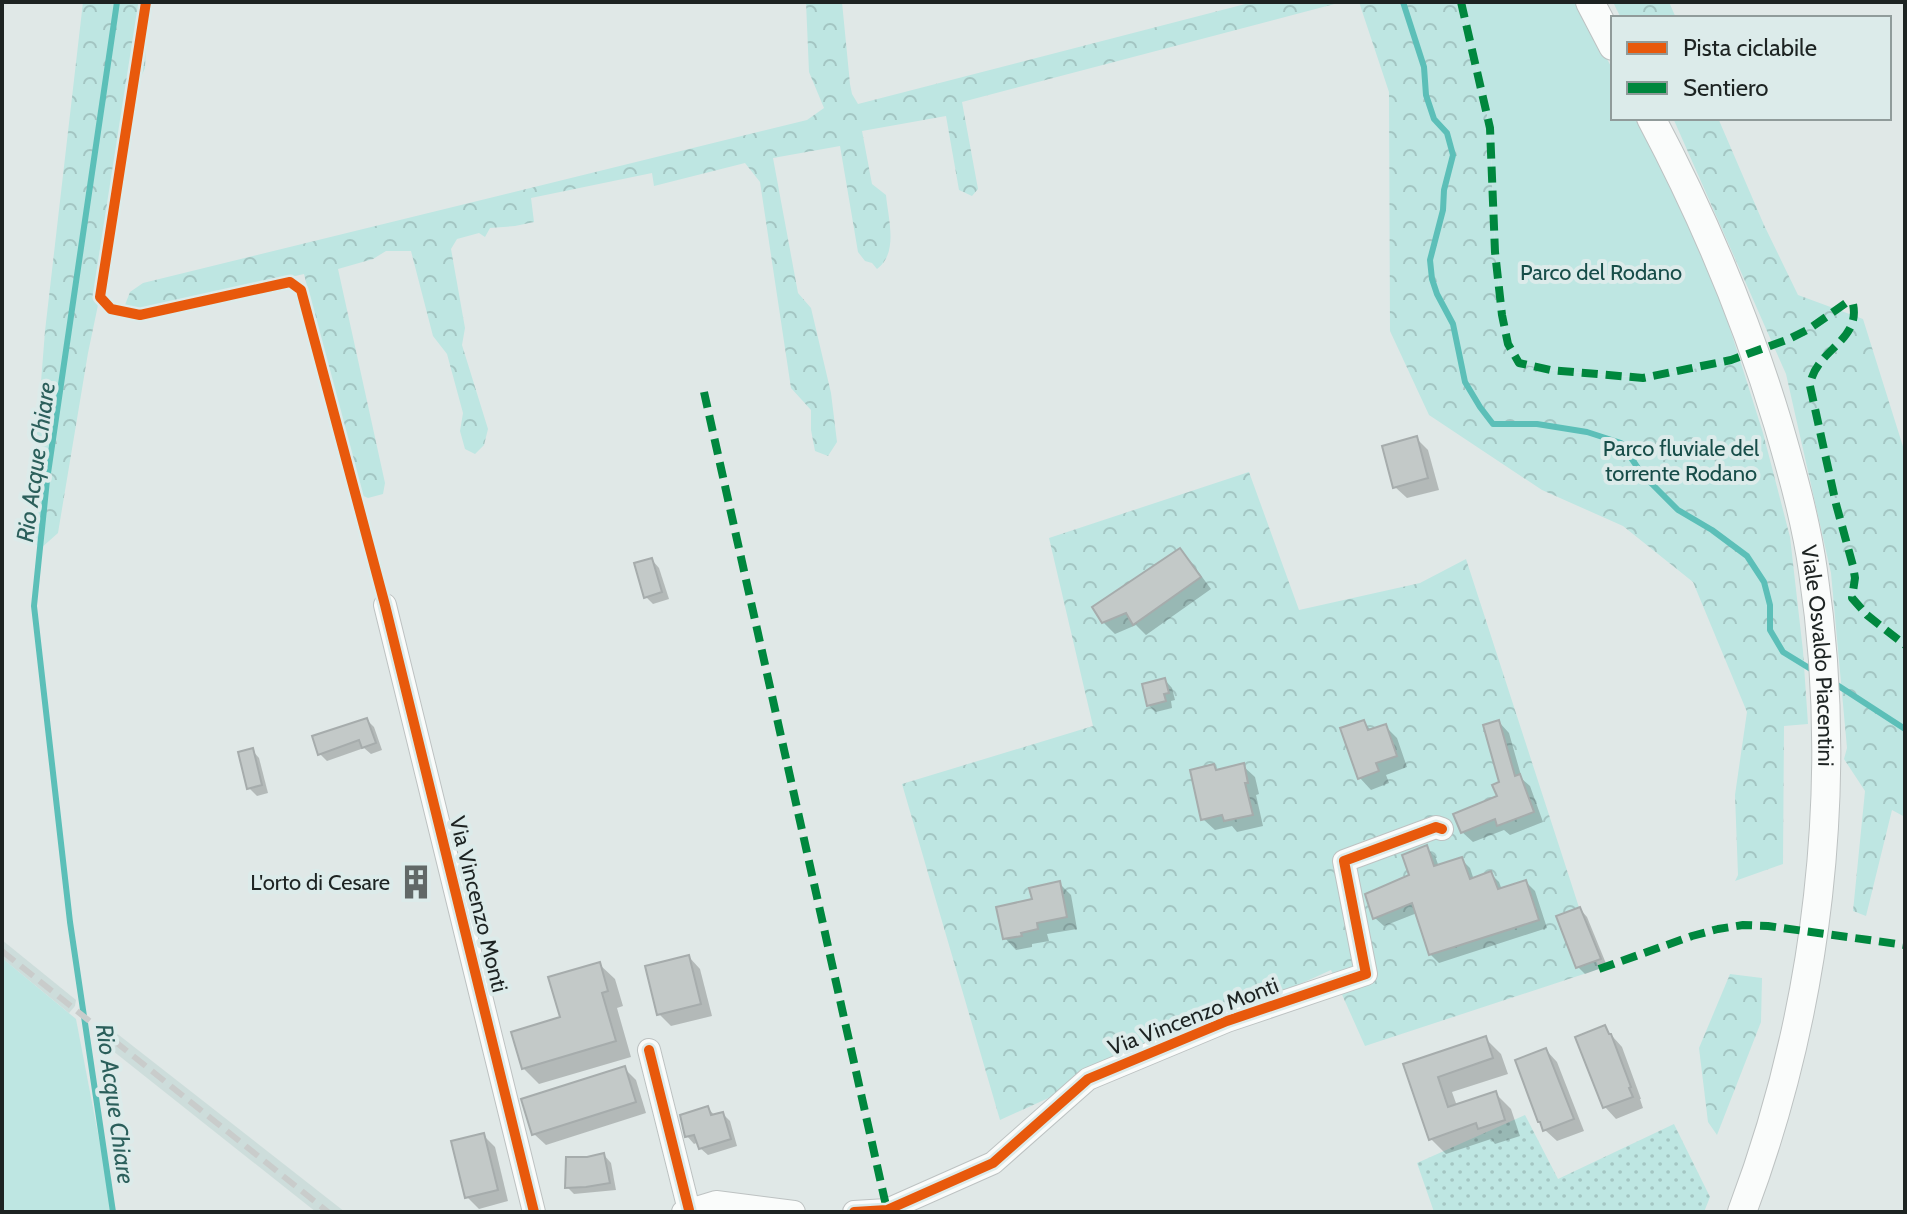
<svg xmlns="http://www.w3.org/2000/svg" width="1907" height="1214" viewBox="0 0 1907 1214" font-family="Cabin,sans-serif">
<style>
.built{fill:#cddddb}
.grass{fill:url(#grass-dots)}
.forest{fill:url(#forest-crowns)}
.park{fill:#bee6e2}
.shadow{fill:#0003}
.lines{fill:none;stroke-linecap:round;stroke-linejoin:round}
.stream{stroke:#5cbfb8;stroke-width:6}
.building{fill:#c3c9c8;stroke:#a6acac;stroke-width:2}
.minor-casing{stroke:#bdc2c2;stroke-width:24}
.major-casing{stroke:#bdc2c2;stroke-width:30}
.minor{stroke:#fafcfb;stroke-width:22}
.major{stroke:#fafcfb;stroke-width:28}
.rail{stroke:#c9cccb;stroke-width:6;stroke-dasharray:16 8;stroke-linecap:butt}
.quiet{stroke:#00873e;stroke-width:8;stroke-dasharray:16 8;stroke-linecap:butt}
.cycleway-casing{stroke:#dcebea;stroke-width:15}
.cycleway{stroke:#e8590c;stroke-width:10}
.labels{text-anchor:middle;stroke-width:8;stroke-linejoin:round;paint-order:stroke}
.park-label{font-size:22px;fill:#174d49;stroke:#dcebea}
.street-label{font-size:22px;fill:#1d2322;stroke:#dcebea}
.poi-label{font-size:22px;fill:#1d2322;stroke:#dcebea;text-anchor:end}
.water-label{font-size:24px;font-style:italic;fill:#2b5f5b;stroke:#dcebea}
</style>
<defs>
<pattern id="grass-dots" width="8" height="8" patternUnits="userSpaceOnUse" patternTransform="scale(2)"><rect width="8" height="8" fill="#bee6e2"/><path d="M2 2h.1M6 6h.1" fill="none" stroke="#a3c5c2" stroke-width="1.8" stroke-linecap="round"/></pattern>
<pattern id="forest-crowns" width="20" height="18" patternUnits="userSpaceOnUse" patternTransform="scale(2)"><rect width="20" height="18" fill="#bee6e2"/><path d="M2 6a3 3 0 1 1 6 0M12 15a3 3 0 1 1 6 0" fill="none" stroke="#a3c5c2"/></pattern>
</defs>
<rect width="100%" height="100%" fill="#e0e8e7"/>
<g class="built">
<polygon points="2,940 76,1000 75,1006 69,1013 2,958"/>
<polygon points="115,1032 345,1212 316,1212 108,1047 106,1042"/>
</g>
<polygon class="grass" points="1525,1115 1558,1179 1674,1124 1710,1197 1704,1212 1434,1212 1417,1163"/>
<g class="forest">
<polygon points="83,2 148,2 145,68 128,106 103,281 88,353 58,533 40,549 29,535 45,331"/>
<path d="M806 2H842L850 84 852 94 858 104 1253 2H1342L962 102 978 189 972 196 959 190 946 116 862 131 872 184 886 195C888 218 899 253 877 269L872 263 865 261 858 252 840 146 773 158 798 293 811 308 831 393 837 442 828 456 815 451 811 430V410L791 388 760 182 745 163 654 186 652 173 531 198 534 222 515 226 490 228 485 237 479 233 457 239 451 249 465 328 462 345 488 429 484 445 475 454 465 449 460 431 463 413 447 354 433 336 411 251H386L373 259 338 269 385 483 383 494 368 498 359 494 304 274 138 312 125 305 130 292 143 283 807 120 824 108 809 72Z"/>
<polygon points="1359,2 1461,2 1490,128 1495,252 1502,315 1508,344 1519,363 1550,370 1643,378 1740,360 1763,433 1790,537 1803,651 1808,724 1784,726 1783,864 1735,881 1738,875 1735,795 1747,712 1693,582 1623,526 1542,490 1429,415 1390,331 1389,92"/>
<polygon points="1613,2 1669,2 1676,18 1621,18"/>
<polygon points="1673,118 1718,118 1764,225 1798,295 1863,319 1905,453 1905,817 1892,810 1866,916 1853,911 1865,791 1844,759 1847,748 1831,573 1786,374"/>
<polygon points="1249,472 1299,610 1420,583 1466,559 1599,969 1365,1046 1331,970 1000,1120 902,784 1093,726 1049,538"/>
<polygon points="1730,974 1762,978 1761,1022 1717,1135 1708,1122 1699,1048"/>
</g>
<g class="park">
<polygon points="1461,2 1576,2 1613,70 1613,118 1638,118 1705,251 1740,360 1643,378 1550,370 1519,363 1508,344 1502,315 1495,252 1490,128"/>
<polygon points="2,958 76,1019 113,1212 2,1212"/>
</g>
<g class="shadow">
<polygon points="1416,438 1428,450 1439,490 1407,498 1395,487"/>
<polygon points="1180,551 1191,562 1211,589 1146,635 1136,625 1115,634 1103,622"/>
<polygon points="652,560 659,568 669,599 653,604 646,597"/>
<polygon points="1165,680 1172,688 1175,700 1171,701 1172,708 1156,712 1148,705"/>
<polygon points="367,720 374,727 382,750 371,754 364,748 327,761 320,754"/>
<polygon points="1363,722 1372,731 1385,726 1397,738 1407,767 1386,775 1389,783 1371,790 1360,778"/>
<polygon points="1499,722 1509,733 1522,779 1530,786 1543,822 1510,835 1504,830 1473,842 1462,832 1500,798 1501,784"/>
<polygon points="252,750 259,758 268,793 257,796 249,788"/>
<polygon points="1214,766 1218,771 1243,766 1255,777 1259,794 1256,795 1263,826 1237,832 1232,826 1215,830 1203,819"/>
<polygon points="1426,848 1435,856 1439,867 1461,859 1470,868 1474,880 1490,873 1499,882 1502,890 1526,882 1535,891 1547,928 1439,963 1430,954 1417,913 1384,926 1375,918 1411,876"/>
<polygon points="424,874 427,877 429,892 412,895 409,892"/>
<polygon points="1060,884 1071,895 1077,929 1047,934 1049,941 1032,944 1032,947 1016,950 1005,938 1034,901"/>
<polygon points="1580,909 1587,917 1607,966 1585,974 1578,967"/>
<polygon points="689,957 700,969 712,1016 671,1026 659,1014"/>
<polygon points="599,964 615,979 623,1006 617,1008 631,1057 539,1084 523,1068 562,1019"/>
<polygon points="1605,1028 1622,1047 1641,1099 1640,1099 1643,1108 1616,1119 1605,1107"/>
<polygon points="1486,1039 1501,1054 1508,1074 1452,1092 1457,1106 1495,1093 1511,1109 1520,1136 1495,1144 1491,1139 1446,1154 1431,1139 1406,1065"/>
<polygon points="1546,1050 1557,1062 1584,1131 1557,1141 1545,1130"/>
<polygon points="624,1068 636,1080 646,1113 546,1145 534,1134"/>
<polygon points="708,1108 715,1116 723,1114 730,1121 737,1146 708,1155 700,1148 699,1142 694,1144 687,1136"/>
<polygon points="483,1135 495,1147 508,1201 479,1209 467,1197"/>
<polygon points="604,1155 611,1163 616,1190 574,1194 567,1187"/>
</g>
<g class="lines">
<g class="stream">
<polyline points="1403,2 1424,67 1426,95 1434,119 1447,133 1453,155 1444,190 1443,210 1430,260 1432,279 1437,294 1453,324 1465,382 1480,407 1493,424 1537,424 1587,432 1621,443 1642,474 1678,510 1712,530 1747,556 1764,582 1770,605 1770,630 1783,652 1814,671"/>
<polyline points="1831,681 1905,729"/>
<polyline points="113,1212 70,922 34,606 47,480 117,2"/>
</g>
</g>
<g class="building">
<polygon points="1417,436 1428,478 1393,488 1382,446"/>
<polygon points="1180,548 1201,577 1133,625 1126,613 1102,623 1092,607"/>
<polygon points="652,558 662,592 644,598 634,563"/>
<polygon points="1165,678 1169,693 1164,694 1166,701 1147,706 1142,684"/>
<polygon points="367,718 376,743 362,748 359,740 318,755 312,736"/>
<polygon points="1364,720 1368,730 1386,724 1397,756 1376,763 1379,771 1358,779 1340,728"/>
<polygon points="1499,720 1515,776 1520,774 1534,812 1497,826 1495,819 1461,833 1453,814 1497,796 1492,785 1499,782 1483,725"/>
<polygon points="253,748 262,785 247,789 238,752"/>
<polygon points="1244,763 1248,783 1245,783 1253,815 1224,821 1222,815 1201,820 1190,770 1214,764 1216,770"/>
<polygon points="1427,845 1434,866 1462,857 1470,879 1491,871 1498,889 1526,880 1539,920 1429,955 1412,903 1373,919 1365,894 1409,875 1402,855"/>
<polygon points="424,871 427,889 407,893 404,875"/>
<polygon points="1060,881 1067,917 1037,923 1038,929 1021,933 1022,936 1003,939 996,907 1032,899 1029,888"/>
<polygon points="1580,907 1601,959 1576,968 1556,916"/>
<polygon points="689,955 701,1004 657,1015 645,966"/>
<polygon points="600,962 608,991 602,993 616,1041 522,1069 511,1032 560,1017 548,977"/>
<polygon points="1605,1025 1609,1034 1611,1034 1631,1087 1629,1088 1633,1097 1603,1108 1575,1037"/>
<polygon points="1486,1036 1493,1058 1438,1077 1448,1107 1496,1091 1505,1120 1478,1129 1476,1123 1429,1140 1403,1064"/>
<polygon points="1546,1048 1574,1119 1543,1131 1540,1122 1538,1122 1515,1060"/>
<polygon points="625,1066 636,1102 532,1135 521,1099"/>
<polygon points="708,1106 711,1115 723,1112 731,1139 699,1149 694,1135 685,1137 680,1115"/>
<polygon points="484,1133 498,1190 465,1198 451,1141"/>
<polygon points="604,1153 610,1183 586,1187 565,1188 566,1157 587,1157"/>
</g>
<g class="lines">
<g class="minor-casing">
<g id="minor">
<polyline points="385,605 534,1212"/>
<polyline points="649,1050 689,1210"/>
<polyline points="683,1212 716,1202 794,1212"/>
<polyline points="854,1212 887,1210 993,1163 1088,1079 1227,1021 1366,974 1344,861 1436,827 1442,829"/>
</g>
</g>
<g class="major-casing">
<g id="major">
<polyline points="1590,2 1613,46"/>
<path id="s1" d="M1651 118C1703 216 1746 318 1778 424 1792 472 1806 521 1813 571 1845 784 1818 1011 1742 1212"/>
</g>
</g>
<use href="#minor" class="minor"/>
<use href="#major" class="major"/>
<polyline class="rail" points="2,951 328,1212"/>
<g class="quiet">
<path d="M1461 2 1490 128 1495 252 1502 315 1508 344 1519 363 1550 370 1643 378 1731 360 1789 339 1809 329 1846 303 1853 304C1861 342 1814 350 1810 386L1836 504 1853 566 1855 578 1852 598 1867 615 1905 645"/>
<polyline points="704,392 887,1210"/>
<polyline points="1599,969 1692,936 1718,929 1743,925 1768,926 1905,945"/>
</g>
<g class="cycleway-casing">
<g id="cycleway">
<polyline points="146,2 100,297 111,309 140,315 290,282 301,290 385,605 534,1212"/>
<polyline points="649,1050 689,1210"/>
<polyline points="854,1212 887,1210 993,1163 1088,1079 1227,1021 1366,974 1344,861 1436,827 1442,829"/>
</g>
</g>
<use href="#cycleway" class="cycleway"/>
</g>
<defs>
<g id="building-bare" transform="scale(2.76)"><path d="M-4-6H4V6H1V3H-1V6H-4ZM-2.5-4.3h1.7v1.8h-1.7ZM.8-4.3h1.7v1.8H.8ZM-2.5-1h1.7V.8h-1.7ZM.8-1h1.7V.8H.8Z" fill="#616867" stroke="#dcebea" stroke-width="2.5" paint-order="stroke"/></g>
</defs>
<g fill-rule="evenodd">
<use href="#building-bare" x="416" y="882"/>
</g>
<g class="labels">
<g class="park-label">
<text x="1601" y="280">Parco del Rodano</text>
<text x="1681" y="456">Parco fluviale del<tspan x="1681" dy="25">torrente Rodano</tspan></text>
</g>
<g class="street-label">
<text dy="8" stroke="none"><textPath href="#s1" startOffset="568">Viale Osvaldo Piacentini</textPath></text>
<text transform="translate(479 904) rotate(76)" y="8">Via Vincenzo Monti</text>
<text transform="translate(1193 1016) rotate(-21)" y="8">Via Vincenzo Monti</text>
</g>
<g class="poi-label">
<text x="390" y="890">L'orto di Cesare</text>
</g>
<g class="water-label">
<text transform="translate(36 462) rotate(-82)" y="8">Rio Acque Chiare</text>
<text transform="translate(115 1104) rotate(82)" y="8">Rio Acque Chiare</text>
</g>
</g>
<rect width="1907" height="1214" fill="none" stroke="#1d2322" stroke-width="8"/>
<rect x="1611" y="16" width="280" height="104" fill="#dcebea" stroke="#909b9a" stroke-width="2"/>
<rect x="1627" y="42" width="40" height="12" fill="#e8590c" stroke="#909b9a" stroke-width="2"/>
<text x="1683" y="56" font-size="24" fill="#1d2322">Pista ciclabile</text>
<rect x="1627" y="82" width="40" height="12" fill="#00873e" stroke="#909b9a" stroke-width="2"/>
<text x="1683" y="96" font-size="24" fill="#1d2322">Sentiero</text>
</svg>
